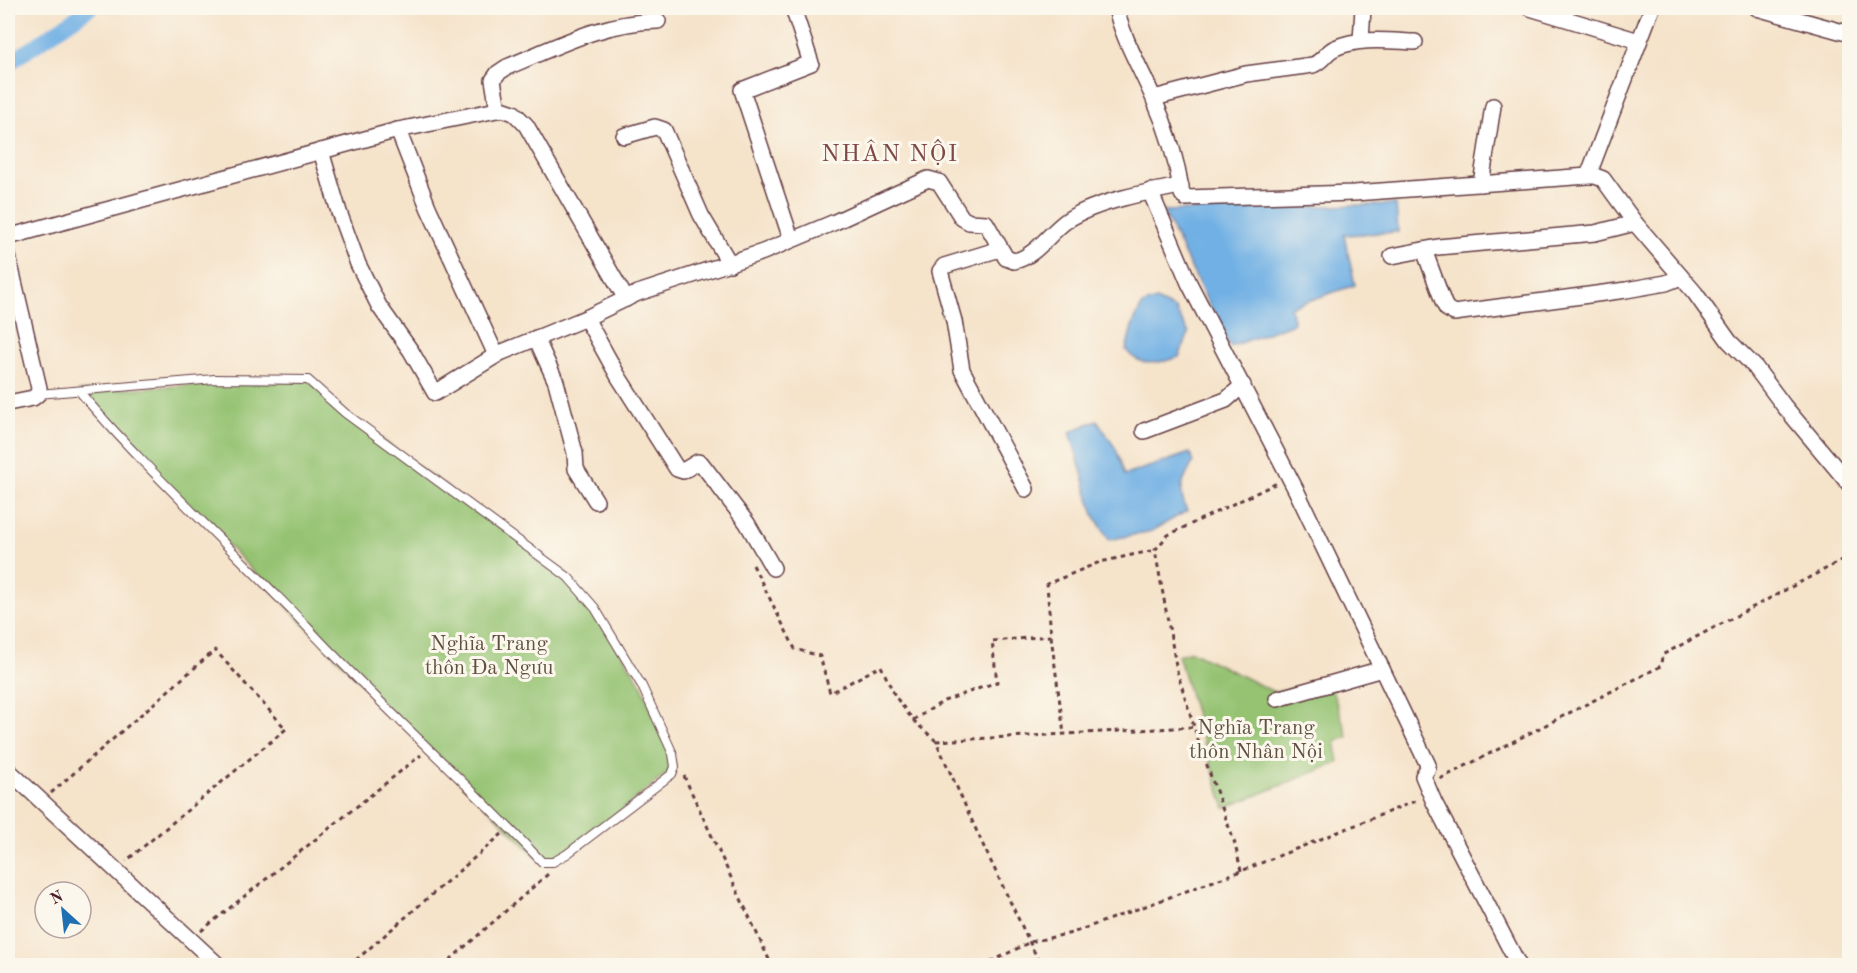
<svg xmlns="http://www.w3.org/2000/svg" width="1857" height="973" viewBox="0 0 1857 973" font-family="'Old Standard TT',serif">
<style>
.green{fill:#95c372;stroke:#70714e;stroke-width:1.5}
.water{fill:#71b0e4;stroke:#5e6888;stroke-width:1.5}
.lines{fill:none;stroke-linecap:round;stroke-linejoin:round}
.canal{stroke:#71b0e4;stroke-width:15}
.lane-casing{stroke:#643c43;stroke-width:10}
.street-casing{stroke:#643c43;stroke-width:18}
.path{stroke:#643c43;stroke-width:3;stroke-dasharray:4.5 4.5;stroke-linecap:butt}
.lane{stroke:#fff;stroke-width:8}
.street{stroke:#fff;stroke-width:15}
.labels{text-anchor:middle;stroke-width:6;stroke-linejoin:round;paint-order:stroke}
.park-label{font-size:21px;fill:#605040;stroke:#fbf7ec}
.quarter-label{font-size:24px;letter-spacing:1.5px;fill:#7f4846;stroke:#fbf7ec}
</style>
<rect width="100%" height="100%" fill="#fbf7ec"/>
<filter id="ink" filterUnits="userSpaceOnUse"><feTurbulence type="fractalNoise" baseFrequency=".0167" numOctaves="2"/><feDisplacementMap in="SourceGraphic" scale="12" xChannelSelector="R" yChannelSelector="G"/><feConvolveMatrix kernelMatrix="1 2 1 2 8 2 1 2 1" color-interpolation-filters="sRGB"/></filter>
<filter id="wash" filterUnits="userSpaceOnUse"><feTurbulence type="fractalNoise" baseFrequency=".008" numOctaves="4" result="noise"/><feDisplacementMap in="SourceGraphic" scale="24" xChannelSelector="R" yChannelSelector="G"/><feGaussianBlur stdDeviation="1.35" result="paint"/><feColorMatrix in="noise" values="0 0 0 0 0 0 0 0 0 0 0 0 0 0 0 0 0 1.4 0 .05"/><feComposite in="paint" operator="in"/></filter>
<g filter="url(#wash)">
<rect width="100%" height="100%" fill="#f5e3ca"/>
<g class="green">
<polygon points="308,380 346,413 568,577 595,608 642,686 675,767 567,854 542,862 332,653 79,391"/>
<polygon points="1191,651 1274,692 1329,681 1348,737 1335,741 1339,762 1225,808 1206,749 1178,655"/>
</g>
<g class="water">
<polygon points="1396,204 1398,232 1344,235 1355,285 1290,307 1294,323 1230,347 1163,211"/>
<path d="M1156 300 1175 309 1189 333 1179 357C1158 363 1141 369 1126 350L1132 326 1142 305Z"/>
<path d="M1097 420 1116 449 1125 475 1190 453 1193 462C1182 483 1177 488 1187 511L1152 531 1109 540 1094 515 1070 432Z"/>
</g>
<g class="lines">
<polyline class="canal" points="8,64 90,8"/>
</g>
</g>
<g filter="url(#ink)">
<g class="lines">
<g class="lane-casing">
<path id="lane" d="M38 394 215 379 308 380 345 413 568 577 595 608 642 686 673 754 675 767 672 774 567 854 553 862H542C474 790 401 724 332 653 313 634 295 613 275 594 209 527 140 463 79 391"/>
</g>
<g class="street-casing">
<g id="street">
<path d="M1116 8C1123 39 1140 67 1153 97 1167 128 1177 161 1182 194L1185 198 1354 193 1588 176H1595L1603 179 1635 223 1695 293 1729 341 1755 367 1784 406 1850 485"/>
<polyline points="1530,8 1639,41"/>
<polyline points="1757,8 1850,34"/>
<polyline points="1361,41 1363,8"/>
<path d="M1154 98 1246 74 1313 65C1323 61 1326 52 1335 48 1359 37 1389 41 1415 42"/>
<path d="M498 110 493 80 498 73 507 67C558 46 602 22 658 21"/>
<polyline points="398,130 428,207 496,355"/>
<polyline points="624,136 655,127 664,130 701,215 730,264"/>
<path d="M321 151 339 212 358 264 379 306 411 351 435 393 500 353 586 318 638 293 763 252 835 222 928 179 939 182 962 218 969 222 986 223 1006 258 1014 261C1036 257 1050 231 1069 219 1098 201 1147 192 1181 186"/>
<polyline points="1588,176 1652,8"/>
<polyline points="1481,184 1493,106"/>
<polyline points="1150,191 1189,283 1296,490 1428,765 1428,768 1423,776 1434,802 1519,966"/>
<polyline points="8,237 398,130 502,109 514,113 526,125 626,299"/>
<polyline points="791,239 742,90 811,63 793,8"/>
<polyline points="1000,249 944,266 940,271 954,321 962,370 1026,489"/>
<polyline points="1424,250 1444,304 1447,309 1454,313 1626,290 1666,283 1681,277"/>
<polyline points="8,256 39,388 38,394 33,398 8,403"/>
<polyline points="1392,256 1438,247 1595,233 1635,223"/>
<polyline points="586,318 618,376 677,469 683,471 698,462 701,463 747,523 773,568"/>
<polyline points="536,338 556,382 575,453 576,469 596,501"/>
<polyline points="1144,431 1226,400 1243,385"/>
<polyline points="1277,699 1382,669"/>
<polyline points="8,770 219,966"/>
</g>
</g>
<g class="path">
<polyline points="753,565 795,649 820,656 830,693 881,666 895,696 913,720 936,741 983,845 1041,966"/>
<polyline points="1051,636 1064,734"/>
<polyline points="913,720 944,701 997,682 992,641 1051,636 1047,584 1100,562 1155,550"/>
<polyline points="936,741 1194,727"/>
<polyline points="684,776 772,966"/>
<polyline points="1440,779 1661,666 1662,655 1850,556"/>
<polyline points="51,793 215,650 286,729 126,861"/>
<polyline points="1241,871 1235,844 1199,743 1177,671 1155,550 1168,535 1277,483"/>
<polyline points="201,931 421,755"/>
<polyline points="349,966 502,834"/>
<polyline points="443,966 548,874"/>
<polyline points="983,966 1030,942 1072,933 1241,871 1418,800"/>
</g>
<use href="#lane" class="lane"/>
<use href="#street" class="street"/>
</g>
</g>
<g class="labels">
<g class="park-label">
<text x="489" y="650">Nghĩa Trang<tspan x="489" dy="24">thôn Đa Ngưu</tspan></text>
<text x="1256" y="734">Nghĩa Trang<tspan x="1256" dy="24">thôn Nhân Nội</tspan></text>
</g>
<g class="quarter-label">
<text x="890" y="161">NHÂN NỘI</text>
</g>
</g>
<rect width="1857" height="973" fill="none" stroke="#fbf7ec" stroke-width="30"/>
<g transform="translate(63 910) rotate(333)"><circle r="28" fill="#fbf7ec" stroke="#b4a19f" stroke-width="1.5"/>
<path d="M0-4.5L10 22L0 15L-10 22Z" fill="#1f6fb2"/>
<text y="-9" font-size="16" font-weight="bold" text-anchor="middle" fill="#4a1f2b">N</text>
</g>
</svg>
